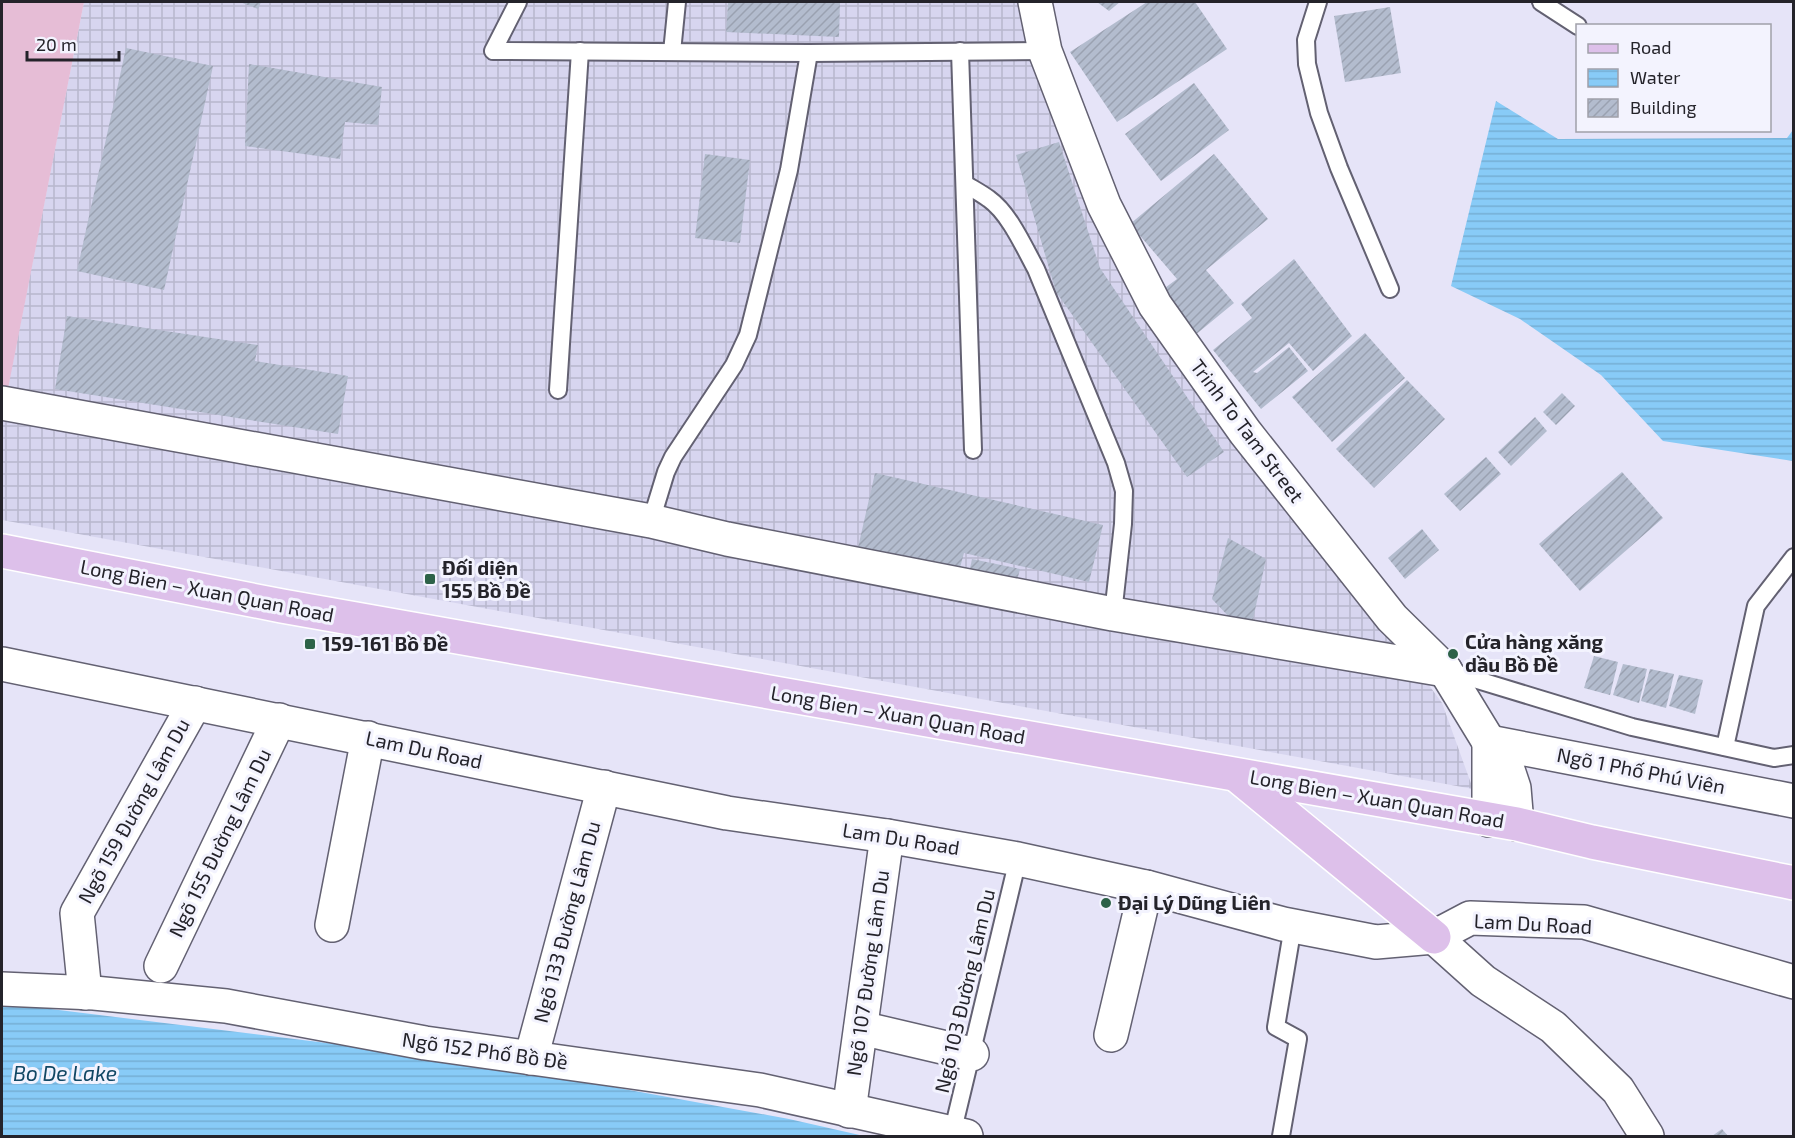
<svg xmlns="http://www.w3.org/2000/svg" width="1795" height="1138" viewBox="0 0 1795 1138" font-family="'Exo 2',sans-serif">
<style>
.industrial{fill:url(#industrial-grid)}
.pitch{fill:#e6bdd6}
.water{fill:url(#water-rules)}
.building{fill:url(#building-hatch)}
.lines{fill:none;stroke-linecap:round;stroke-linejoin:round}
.service-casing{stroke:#636172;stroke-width:20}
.minor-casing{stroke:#636172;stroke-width:36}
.primary-casing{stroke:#fff;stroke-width:36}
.service{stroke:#fff;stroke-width:16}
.minor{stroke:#fff;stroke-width:33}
.primary{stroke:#ddc0ea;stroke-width:33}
.poi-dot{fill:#2d6248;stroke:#f3f3fe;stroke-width:2}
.labels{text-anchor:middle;stroke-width:6;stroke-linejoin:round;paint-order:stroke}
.street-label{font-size:20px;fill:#24232a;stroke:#f3f3fe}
.poi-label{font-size:20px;font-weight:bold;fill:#24232a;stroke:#f3f3fe;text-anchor:start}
.water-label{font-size:21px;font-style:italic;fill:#114764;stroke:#f3f3fe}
</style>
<defs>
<pattern id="industrial-grid" width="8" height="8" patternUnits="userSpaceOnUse" patternTransform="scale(1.5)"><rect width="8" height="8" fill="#d7d5ef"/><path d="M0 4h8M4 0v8" fill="none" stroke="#b8b7cd"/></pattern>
<pattern id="water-rules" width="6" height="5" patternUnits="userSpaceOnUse" patternTransform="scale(1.5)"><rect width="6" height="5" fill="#88cbf7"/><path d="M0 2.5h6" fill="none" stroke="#75aed4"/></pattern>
<pattern id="building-hatch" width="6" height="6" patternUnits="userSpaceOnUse" patternTransform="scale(1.5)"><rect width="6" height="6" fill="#b3bcce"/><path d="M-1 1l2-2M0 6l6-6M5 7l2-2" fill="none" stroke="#9aa1b1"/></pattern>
</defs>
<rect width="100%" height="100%" fill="#e6e4f8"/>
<polygon class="industrial" points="84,2 1019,2 1033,63 1111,250 1442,703 1473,789 2,520 2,417"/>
<polygon class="pitch" points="2,2 84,2 5,404 2,403"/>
<g class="water">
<polygon points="1496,101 1558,139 1787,138 1793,130 1793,461 1663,441 1601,375 1520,319 1451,286"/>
<polygon points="2,1003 464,1060 789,1119 864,1136 2,1136"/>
</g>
<g class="building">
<polygon points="240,2 261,2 258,9"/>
<polygon points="728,2 840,2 839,37 726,32"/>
<polygon points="1097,2 1120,2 1109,11"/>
<polygon points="1147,2 1195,2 1227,49 1117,122 1070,52"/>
<polygon points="1390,7 1401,73 1345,82 1334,16"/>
<polygon points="126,48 213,66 164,290 77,271"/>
<polygon points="249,64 382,87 378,125 345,122 340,159 245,146"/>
<polygon points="1194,83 1229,130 1161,181 1125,134"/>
<polygon points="1059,142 1100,268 1224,452 1187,477 1056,292 1016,155"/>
<polygon points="705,154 750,160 740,243 695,238"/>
<polygon points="1214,154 1268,219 1206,270 1234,303 1194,336 1158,293 1177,279 1130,224"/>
<polygon points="1294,259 1352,336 1313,371 1289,343 1253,372 1257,373 1289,347 1308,371 1261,409 1213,350 1252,318 1241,304"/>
<polygon points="67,316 258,345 255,361 348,376 338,434 55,389"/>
<polygon points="1365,333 1405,378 1332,442 1292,397"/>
<polygon points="1407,380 1445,419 1374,488 1336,449"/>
<polygon points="1562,393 1575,406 1556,425 1543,412"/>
<polygon points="1535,417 1547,431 1511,466 1498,452"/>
<polygon points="1486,457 1501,474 1460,511 1444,494"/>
<polygon points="1622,472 1663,518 1580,591 1539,544"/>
<polygon points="875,473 1103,525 1089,582 964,553 958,575 857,552"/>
<polygon points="1422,529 1439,550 1405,579 1388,558"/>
<polygon points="1228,538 1266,559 1252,624 1232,620 1212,599"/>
<polygon points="972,559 1020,569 1015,589 968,578"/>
<polygon points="1594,656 1618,662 1610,695 1584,688"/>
<polygon points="1623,664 1647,669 1639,703 1613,695"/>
<polygon points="1650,669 1674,674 1666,708 1641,701"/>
<polygon points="1679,675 1703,680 1695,714 1669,706"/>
<polygon points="1722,1129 1728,1136 1712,1136"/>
</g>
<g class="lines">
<g class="service-casing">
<g id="service">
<polyline points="518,2 493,51 809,53 1045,51"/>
<polyline points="1318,2 1306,40 1307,64 1319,113 1339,168 1390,289"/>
<polyline points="1541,2 1578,26"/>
<polyline points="960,51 973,450"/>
<polyline points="672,52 677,2"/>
<path d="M965 184C973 189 981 193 989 199 1009 213 1024 247 1036 269L1116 463 1124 491 1123 524 1113 614"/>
<polyline points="558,390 580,51"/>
<polyline points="651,521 666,472 673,457 734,365 748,335 789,170 809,53"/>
<polyline points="1448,671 1632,727 1774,758 1794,755"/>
<polyline points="1725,747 1756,606 1794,557"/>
<polyline points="952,1134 1018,859"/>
<polyline points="1281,1136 1298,1039 1276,1027 1293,926"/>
</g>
</g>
<g class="minor-casing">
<g id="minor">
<polyline points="1035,2 1045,51 1104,205 1155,305 1245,432 1392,618 1445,670 1489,742 1506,764 1514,788 1517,824"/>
<polyline points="2,403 651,521 727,539 1113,614 1445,670"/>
<polyline points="2,664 727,813 887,836 1018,859 1146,887 1283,924 1376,942 1434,937 1470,918 1584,922 1794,982"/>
<polyline points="1489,742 1794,801"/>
<polyline points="1489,820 1489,744"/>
<polyline points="332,925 368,738"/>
<polyline points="1434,937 1483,981 1553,1027 1618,1090 1647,1136"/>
<polyline points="161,966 279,720"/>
<polyline points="2,989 94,993 226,1006 425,1043 760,1090 966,1136"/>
<polyline points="85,993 77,913 195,703"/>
<polyline points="861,1028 972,1054"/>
<polyline points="1111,1035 1146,887"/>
<polyline points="531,1058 604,787"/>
<polyline points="849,1111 887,836"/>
</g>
</g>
<g class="primary-casing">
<g id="primary">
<polyline points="2,551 282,606 1517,824 1592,842 1794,883"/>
<polyline points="1239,777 1434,937"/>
</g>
</g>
<use href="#service" class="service"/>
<use href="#minor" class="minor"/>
<use href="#primary" class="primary"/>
</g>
<g class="poi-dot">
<rect x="424" y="573" width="12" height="12" rx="3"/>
<rect x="304" y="638" width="12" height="12" rx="3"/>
<circle cx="1453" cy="654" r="6"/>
<circle cx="1106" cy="903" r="6"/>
</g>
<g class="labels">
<g class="street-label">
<text transform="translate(1247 431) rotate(53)" y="7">Trinh To Tam Street</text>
<text transform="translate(207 591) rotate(11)" y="7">Long Bien – Xuan Quan Road</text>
<text transform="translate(898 715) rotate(10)" y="7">Long Bien – Xuan Quan Road</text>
<text transform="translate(424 750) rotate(12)" y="7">Lam Du Road</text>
<text transform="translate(1641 771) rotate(11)" y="7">Ngõ 1 Phố Phú Viên</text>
<text transform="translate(1377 799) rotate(10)" y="7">Long Bien – Xuan Quan Road</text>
<text transform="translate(134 811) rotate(-61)" y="7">Ngõ 159 Đường Lâm Du</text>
<text transform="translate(901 839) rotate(9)" y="7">Lam Du Road</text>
<text transform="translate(220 843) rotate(-64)" y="7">Ngõ 155 Đường Lâm Du</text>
<text transform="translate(567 922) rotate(-75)" y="7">Ngõ 133 Đường Lâm Du</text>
<text transform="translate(1533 924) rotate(3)" y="7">Lam Du Road</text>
<text transform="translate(868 973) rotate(-82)" y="7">Ngõ 107 Đường Lâm Du</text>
<text transform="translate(965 991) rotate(-77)" y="7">Ngõ 103 Đường Lâm Du</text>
<text transform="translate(485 1051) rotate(8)" y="7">Ngõ 152 Phố Bồ Đề</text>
</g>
<g class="poi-label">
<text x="442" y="575">Đối diện<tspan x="442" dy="23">155 Bồ Đề</tspan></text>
<text x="1465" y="649">Cửa hàng xăng<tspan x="1465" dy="23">dầu Bồ Đề</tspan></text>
<text x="322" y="651">159-161 Bồ Đề</text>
<text x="1118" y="910">Đại Lý Dũng Liên</text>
</g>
<g class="water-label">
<text x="65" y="1081">Bo De Lake</text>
</g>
</g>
<rect width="1795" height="1138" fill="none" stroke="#24232a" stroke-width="6"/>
<rect x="1576" y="24" width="195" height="108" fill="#f3f3fe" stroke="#a0a0a9" stroke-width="1.5"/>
<rect x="1588" y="44" width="30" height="9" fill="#ddc0ea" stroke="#a0a0a9" stroke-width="1.5"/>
<text x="1630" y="54" font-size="18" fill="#24232a">Road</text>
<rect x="1588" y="69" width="30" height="18" fill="url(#water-rules)" stroke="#a0a0a9" stroke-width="1.5"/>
<text x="1630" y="84" font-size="18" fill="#24232a">Water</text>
<rect x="1588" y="99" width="30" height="18" fill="url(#building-hatch)" stroke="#a0a0a9" stroke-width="1.5"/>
<text x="1630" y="114" font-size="18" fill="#24232a">Building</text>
<path d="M27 51v9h92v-9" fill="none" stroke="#24232a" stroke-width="3"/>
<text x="36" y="51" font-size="18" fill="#24232a" stroke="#f3f3fe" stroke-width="4.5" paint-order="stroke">20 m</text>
</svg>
